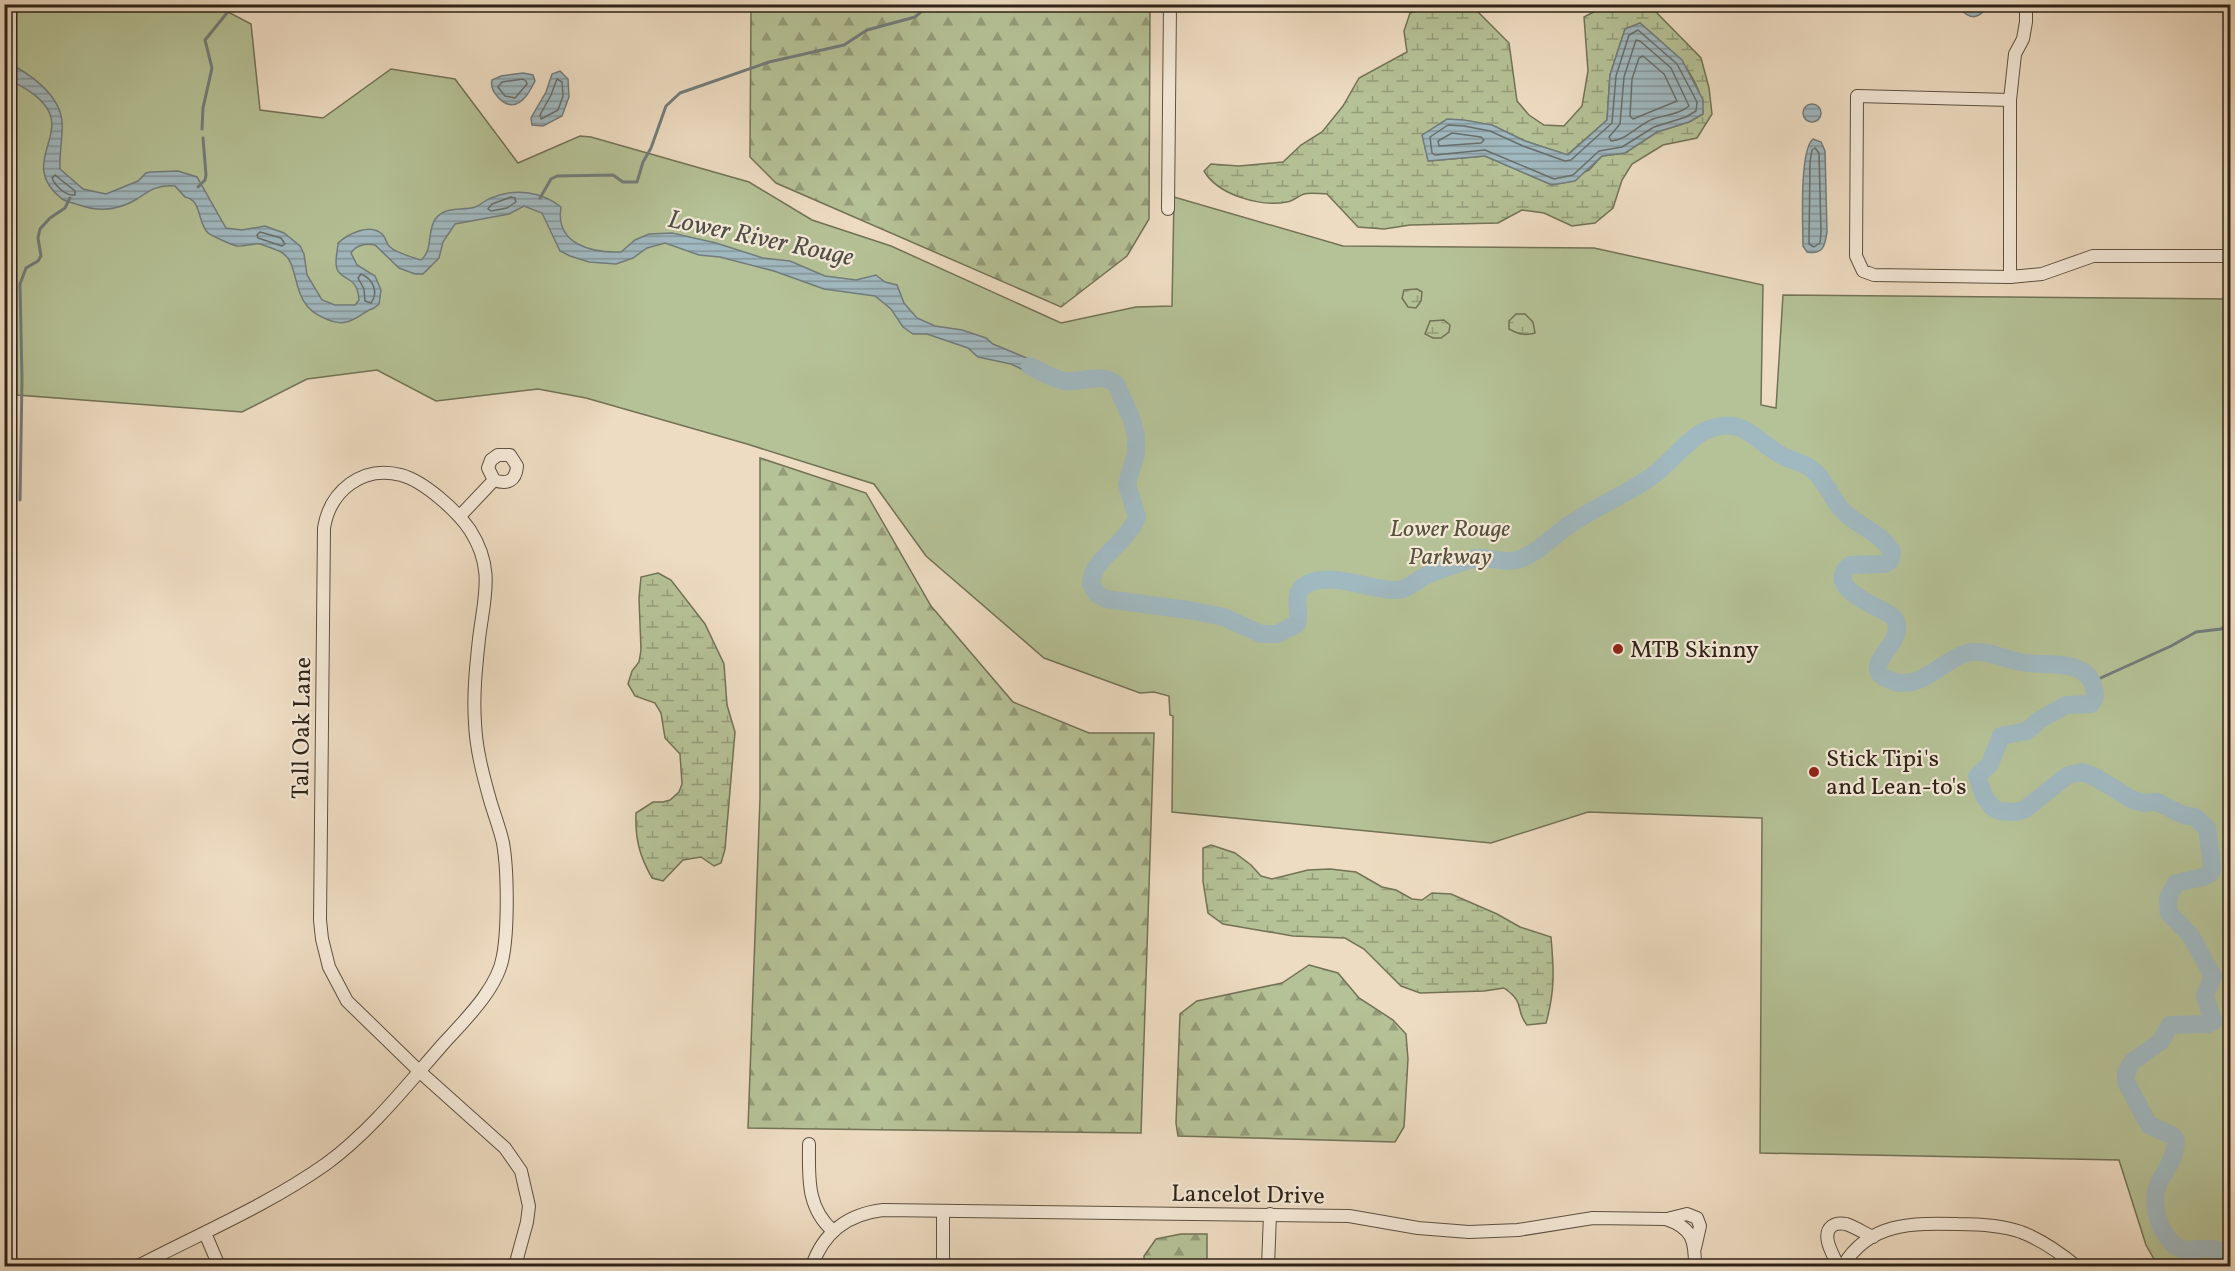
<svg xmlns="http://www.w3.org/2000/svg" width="2235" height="1271" viewBox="0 0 2235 1271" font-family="Vollkorn,serif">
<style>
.green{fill:#b5c196;stroke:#727256;stroke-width:1.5}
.forest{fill:url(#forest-firs);stroke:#727256;stroke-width:1.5}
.wetland{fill:url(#wetland-marsh);stroke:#727256;stroke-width:1.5;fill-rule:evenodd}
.water{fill:url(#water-rules);stroke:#727c7c;stroke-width:1.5}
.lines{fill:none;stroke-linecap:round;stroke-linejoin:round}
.shore{stroke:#676e6b;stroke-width:1.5}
.stream{stroke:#727c7c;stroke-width:3}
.river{stroke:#a0b8bf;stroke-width:18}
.street-casing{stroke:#5e5142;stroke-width:14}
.secondary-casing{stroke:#2e2317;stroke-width:19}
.street{stroke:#f4e8d7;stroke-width:12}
.secondary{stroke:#f4e8d7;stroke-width:16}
.poi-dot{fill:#8f2418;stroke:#f4e8d7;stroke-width:2}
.labels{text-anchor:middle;stroke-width:4.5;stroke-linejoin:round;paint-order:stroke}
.park-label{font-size:24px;font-style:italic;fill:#56523d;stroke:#f4e8d7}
.poi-label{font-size:24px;fill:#2e2317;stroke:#f4e8d7;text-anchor:start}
.street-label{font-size:24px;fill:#2e2317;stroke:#f4e8d7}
.water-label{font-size:26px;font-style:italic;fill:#505049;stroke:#f4e8d7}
</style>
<defs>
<pattern id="forest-firs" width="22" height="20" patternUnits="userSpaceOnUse" patternTransform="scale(1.5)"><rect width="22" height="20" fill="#b5c196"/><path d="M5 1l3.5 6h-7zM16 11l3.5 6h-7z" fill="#949c79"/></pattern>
<pattern id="wetland-marsh" width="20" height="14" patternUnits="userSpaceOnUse" patternTransform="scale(1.5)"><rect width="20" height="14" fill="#b5c196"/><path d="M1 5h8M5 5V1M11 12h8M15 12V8" fill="none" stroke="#949c79"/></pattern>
<pattern id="water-rules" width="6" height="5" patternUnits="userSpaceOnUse" patternTransform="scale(1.5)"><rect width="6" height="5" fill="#a0b8bf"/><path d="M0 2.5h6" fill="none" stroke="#83959a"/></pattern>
</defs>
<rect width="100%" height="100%" fill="#eedcc2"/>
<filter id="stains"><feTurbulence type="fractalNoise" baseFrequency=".00333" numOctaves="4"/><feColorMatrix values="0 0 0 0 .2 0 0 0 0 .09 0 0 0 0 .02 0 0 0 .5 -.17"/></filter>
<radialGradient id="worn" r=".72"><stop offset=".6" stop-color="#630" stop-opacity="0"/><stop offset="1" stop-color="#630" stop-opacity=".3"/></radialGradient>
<polygon class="green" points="213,4 251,24 260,110 323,118 391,69 455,79 518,163 580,136 591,137 749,182 812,220 891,246 1061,323 1136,307 1172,306 1174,197 1343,246 1594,248 1763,285 1761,405 1776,408 1783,295 2230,299 2230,1266 2158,1266 2146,1245 2119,1160 1760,1153 1762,818 1588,812 1491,843 1172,812 1173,716 1170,715 1169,696 1154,692 1140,693 1044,658 926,556 874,484 747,444 586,398 538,389 436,401 377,370 307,379 242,412 17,395 16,194 5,5"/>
<g class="forest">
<polygon points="751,5 1150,5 1149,219 1127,256 1061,307 776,183 750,157"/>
<polygon points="760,458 866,493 931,606 1013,702 1089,733 1154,733 1141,1133 748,1128 760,798"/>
<polygon points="1309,965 1338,973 1359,998 1393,1020 1406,1034 1408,1059 1404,1127 1395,1142 1178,1136 1176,1123 1180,1014 1197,1001 1282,983"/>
<polygon points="1181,1234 1207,1234 1207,1266 1144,1266 1144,1256 1156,1239"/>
</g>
<g class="wetland">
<path d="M1435 5H1453L1477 11 1509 43 1517 101 1529 115 1544 125 1564 126 1582 106 1588 71 1584 17 1603 7 1655 11 1701 58 1709 88 1712 114 1697 138 1663 145 1632 164 1622 180 1613 208 1595 223 1572 226 1544 213 1522 210 1498 223 1410 225 1384 229 1358 227 1327 194C1320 194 1311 192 1304 194 1298 196 1293 201 1287 202 1260 207 1218 195 1204 171L1211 164 1239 166 1283 162 1301 145 1322 132 1343 106 1359 78 1407 52 1404 31 1410 13ZM1640 23C1668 48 1702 73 1703 114L1689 122 1657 132 1625 153 1602 156 1589 170 1552 185 1485 156 1428 161 1492 125 1525 141 1567 155 1607 120 1610 75 1625 29Z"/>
<polygon points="1417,289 1422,292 1421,301 1416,308 1408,307 1402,298 1404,290"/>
<path d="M1516 314H1525L1533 322 1535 333C1525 336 1518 334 1509 329V321Z"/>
<polygon points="1444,320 1450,325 1449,332 1441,338 1433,338 1425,334 1430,321"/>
<path d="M658 573 671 580 705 624 724 664 727 705 735 732 725 849 721 863 714 866 701 857 683 860 663 881 652 878C639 855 635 838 636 813L653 802H663L670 800 679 792 682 784 680 754 665 738 661 713 655 703 635 696 628 684 632 671 639 662 641 650 639 598 641 577Z"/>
<path d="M1211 845 1235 853 1251 865 1261 876 1272 879 1308 870 1330 869 1356 872 1382 887 1396 890 1412 899 1422 900 1432 893 1451 894 1497 914 1520 927 1551 937C1554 970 1555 991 1546 1023L1527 1025C1514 1009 1527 1004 1504 988L1484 991 1420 993 1401 986 1364 949 1345 938 1293 936 1223 924 1208 913 1203 881V848Z"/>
</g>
<g class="water">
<path d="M1961 5H1985L1984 11C1976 19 1970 18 1962 11Z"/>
<polygon points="1640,23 1682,60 1703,100 1703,114 1689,122 1657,132 1625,153 1602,156 1575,181 1552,185 1485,156 1428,161 1422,135 1447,119 1464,120 1492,125 1525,141 1568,155 1607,120 1610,75 1625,29"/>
<path d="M4 61C28 72 60 94 62 122 63 138 59 153 60 169L83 189 106 194 138 181 146 173 151 172 178 171 197 177 226 228 242 230 265 226 284 233 300 246 304 254 307 275 322 300 335 305H355L359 300C357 274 342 282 337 269 334 262 338 250 338 243 348 234 371 222 383 235 386 238 386 244 390 247 398 254 413 257 421 260 434 249 426 231 436 218 446 206 462 211 475 207 481 205 485 200 491 198 514 188 541 191 561 207 555 244 591 253 621 252L635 240 649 234 672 233 716 243 763 258 790 261 825 276 856 280 876 275 885 282 897 285 904 303 917 318 935 326 962 330 986 338 993 344 1034 361 1053 378 1039 377 1011 364 978 357 968 348 927 334H913L903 327 891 309 875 296 824 289 774 271 720 257 699 255 665 243 647 248 633 258 616 264 589 262 570 256 560 251 542 213 524 206 509 214 455 224 443 242 439 258 423 274H415L399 268 375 245C366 243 356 245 351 253L357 265 375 276 381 290 379 304 374 308C364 311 357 320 346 322 338 324 331 321 324 318 288 304 302 263 281 252 275 249 266 246 260 244 252 243 244 247 237 246 234 246 210 235 208 233 197 222 202 200 185 197L175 186C159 184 150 190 137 199 119 210 99 212 79 205 74 203 67 202 62 199 17 163 72 135 43 103 33 91 18 85 5 78Z"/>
<polygon points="560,71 568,79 569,97 562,116 543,126 532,125 531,118 546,92 552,74"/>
<path d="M523 73 533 75 535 81C531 89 525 101 516 104 504 108 489 91 492 80L501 76Z"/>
<circle cx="1812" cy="113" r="9"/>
<path d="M1813 139 1821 142 1825 151 1827 232C1825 246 1823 255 1807 252L1803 246C1803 225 1799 151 1813 139Z"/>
</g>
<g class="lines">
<g class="shore">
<polygon points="1638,30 1677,64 1697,102 1696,111 1686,117 1654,127 1622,147 1599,151 1573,175 1554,179 1485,150 1435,155 1432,153 1430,137 1448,125 1464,126 1490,131 1523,146 1565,161 1571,160 1612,123 1616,76 1629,35"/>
<path d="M1636 40 1640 41 1671 68 1689 106C1680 114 1665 115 1653 119 1639 124 1627 140 1611 141L1609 137 1620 124 1624 77Z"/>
<polygon points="1643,56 1664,74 1677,101 1633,119 1630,116 1632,79 1639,58"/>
<polygon points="523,79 526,81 527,84 515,98 505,96 498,87 502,82"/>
<polygon points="557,79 562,82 563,96 558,110 541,119 540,115 551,95"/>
<polygon points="1452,133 1481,137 1484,140 1481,143 1439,146 1438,141"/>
<polygon points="1815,148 1819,153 1821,232 1820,243 1814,247 1809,244 1810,162 1812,150"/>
<path d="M55 175 75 191V195C66 196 56 187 52 178Z"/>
<polygon points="511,197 515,198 516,202 507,208 491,211 488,209 492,204"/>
<polygon points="260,232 281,238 285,244 282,246 258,238 257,235"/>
<path d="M361 274C373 279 379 292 371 303L365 301 364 289 358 278Z"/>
</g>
<g class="stream">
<polyline points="202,129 203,108 212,68 205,40 231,8 231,4"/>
<polyline points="198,187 205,180 206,175 203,138"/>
<polyline points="540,198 551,179 557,176 613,175 623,182 637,182 643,162 651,148 666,106 680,93 769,62 844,45 867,30 915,17 930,4"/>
<polyline points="20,500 22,379 20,284 26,268 38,261 41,256 38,238 40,229 50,218 65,208 70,198"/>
<polyline points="2094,681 2171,646 2196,632 2221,629 2230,623"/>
</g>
<path class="river" d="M1030 366C1041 372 1053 379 1065 381 1082 383 1101 372 1116 384L1132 420 1136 436V453L1127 484 1137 517C1128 543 1091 559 1091 584L1097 594 1106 599 1188 610 1224 617 1261 634H1277L1297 624C1302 612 1291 596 1304 586 1330 569 1369 591 1397 590 1411 589 1417 579 1429 574 1443 568 1458 564 1472 559 1488 555 1501 564 1517 560 1536 555 1553 536 1569 525 1595 507 1625 495 1651 477 1668 465 1688 439 1703 432 1743 413 1752 440 1783 456 1794 462 1805 462 1815 472 1825 481 1830 494 1838 505 1852 525 1880 530 1892 552L1890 561 1885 564 1850 565C1820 589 1888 609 1894 618 1911 643 1852 667 1892 681 1922 692 1944 657 1971 652 1986 650 2005 659 2020 662 2049 668 2094 655 2095 697L2091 704 2066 705 2038 721 2027 731 2001 736 1990 764 1977 776 1984 796 1992 807 1999 811 2015 812 2024 810 2068 775 2082 772 2095 777 2133 800 2144 803 2157 802 2183 815 2195 817 2207 828 2212 866 2211 873 2204 877 2176 883 2168 898 2169 913 2191 936 2213 976 2205 996 2213 1021 2208 1024 2170 1025 2161 1041 2132 1062 2126 1073V1082L2149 1125 2173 1136 2176 1140C2176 1157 2167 1168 2159 1182 2150 1201 2158 1228 2172 1243 2187 1260 2213 1236 2230 1260"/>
<g class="street-casing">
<g id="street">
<polyline points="2026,4 2026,22 2023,39 2015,54 2010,100 1857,96 1856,256 1863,271 1874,275 2010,277 2042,274 2093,256 2230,256"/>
<polyline points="1168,209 1170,4"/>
<polyline points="2010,277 2010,100"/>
<path d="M460 516 494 480C507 485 516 481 517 466L510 455H498L491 460 488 468 494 480"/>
<path d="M809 1144C809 1177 806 1207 833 1231"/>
<polyline points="943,1211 943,1266"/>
<polyline points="1667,1219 1687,1214 1697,1218 1700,1226 1695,1248"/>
<polyline points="205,1233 219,1266"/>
<path d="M138 1266C201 1233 268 1205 326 1164 371 1131 407 1085 444 1043 465 1020 498 988 503 956 508 929 508 871 503 843 500 829 494 814 490 800 483 775 476 749 475 723 473 695 476 667 479 639 484 597 495 569 470 530 457 511 424 481 401 475 362 465 330 491 324 528L320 920 322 939 329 967 347 1001 419 1071 505 1148 521 1171 529 1206 527 1222 515 1266"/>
<path d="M812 1266C823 1233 848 1214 883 1210L1349 1216 1418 1228 1469 1232 1518 1230 1593 1218 1666 1219C1693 1228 1695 1241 1695 1266"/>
<polyline points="1268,1266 1270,1214"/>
<path d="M1838 1266C1834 1256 1820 1235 1832 1226 1836 1223 1841 1223 1846 1224 1855 1227 1864 1233 1873 1237"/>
<path d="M1843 1266C1869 1222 1913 1223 1958 1224 1979 1224 2001 1225 2021 1232 2042 1240 2059 1252 2076 1266"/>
</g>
</g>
<g class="secondary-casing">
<polyline id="secondary" points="8,1266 8,4"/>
</g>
<use href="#street" class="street"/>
<use href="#secondary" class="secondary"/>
</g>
<g class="poi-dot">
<circle cx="1618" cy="649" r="6"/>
<circle cx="1814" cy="772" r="6"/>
</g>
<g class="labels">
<g class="park-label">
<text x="1450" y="536">Lower Rouge<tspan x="1450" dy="28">Parkway</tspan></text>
</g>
<g class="poi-label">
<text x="1630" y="657">MTB Skinny</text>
<text x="1826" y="766">Stick Tipi's<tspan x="1826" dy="28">and Lean-to's</tspan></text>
</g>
<g class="street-label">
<text transform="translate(301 728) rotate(-89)" y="8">Tall Oak Lane</text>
<text transform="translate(1248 1194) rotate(1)" y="8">Lancelot Drive</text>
</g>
<g class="water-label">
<text transform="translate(761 237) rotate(12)" y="9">Lower River Rouge</text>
</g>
</g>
<rect width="2235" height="1271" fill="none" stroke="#eedcc2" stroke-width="24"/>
<rect x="6" y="6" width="2223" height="1259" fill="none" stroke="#2e2317" stroke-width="3"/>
<rect x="12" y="12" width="2211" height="1247" fill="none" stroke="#2e2317" stroke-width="1.5"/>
<rect width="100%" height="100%" filter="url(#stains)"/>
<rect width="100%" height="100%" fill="url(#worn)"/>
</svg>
